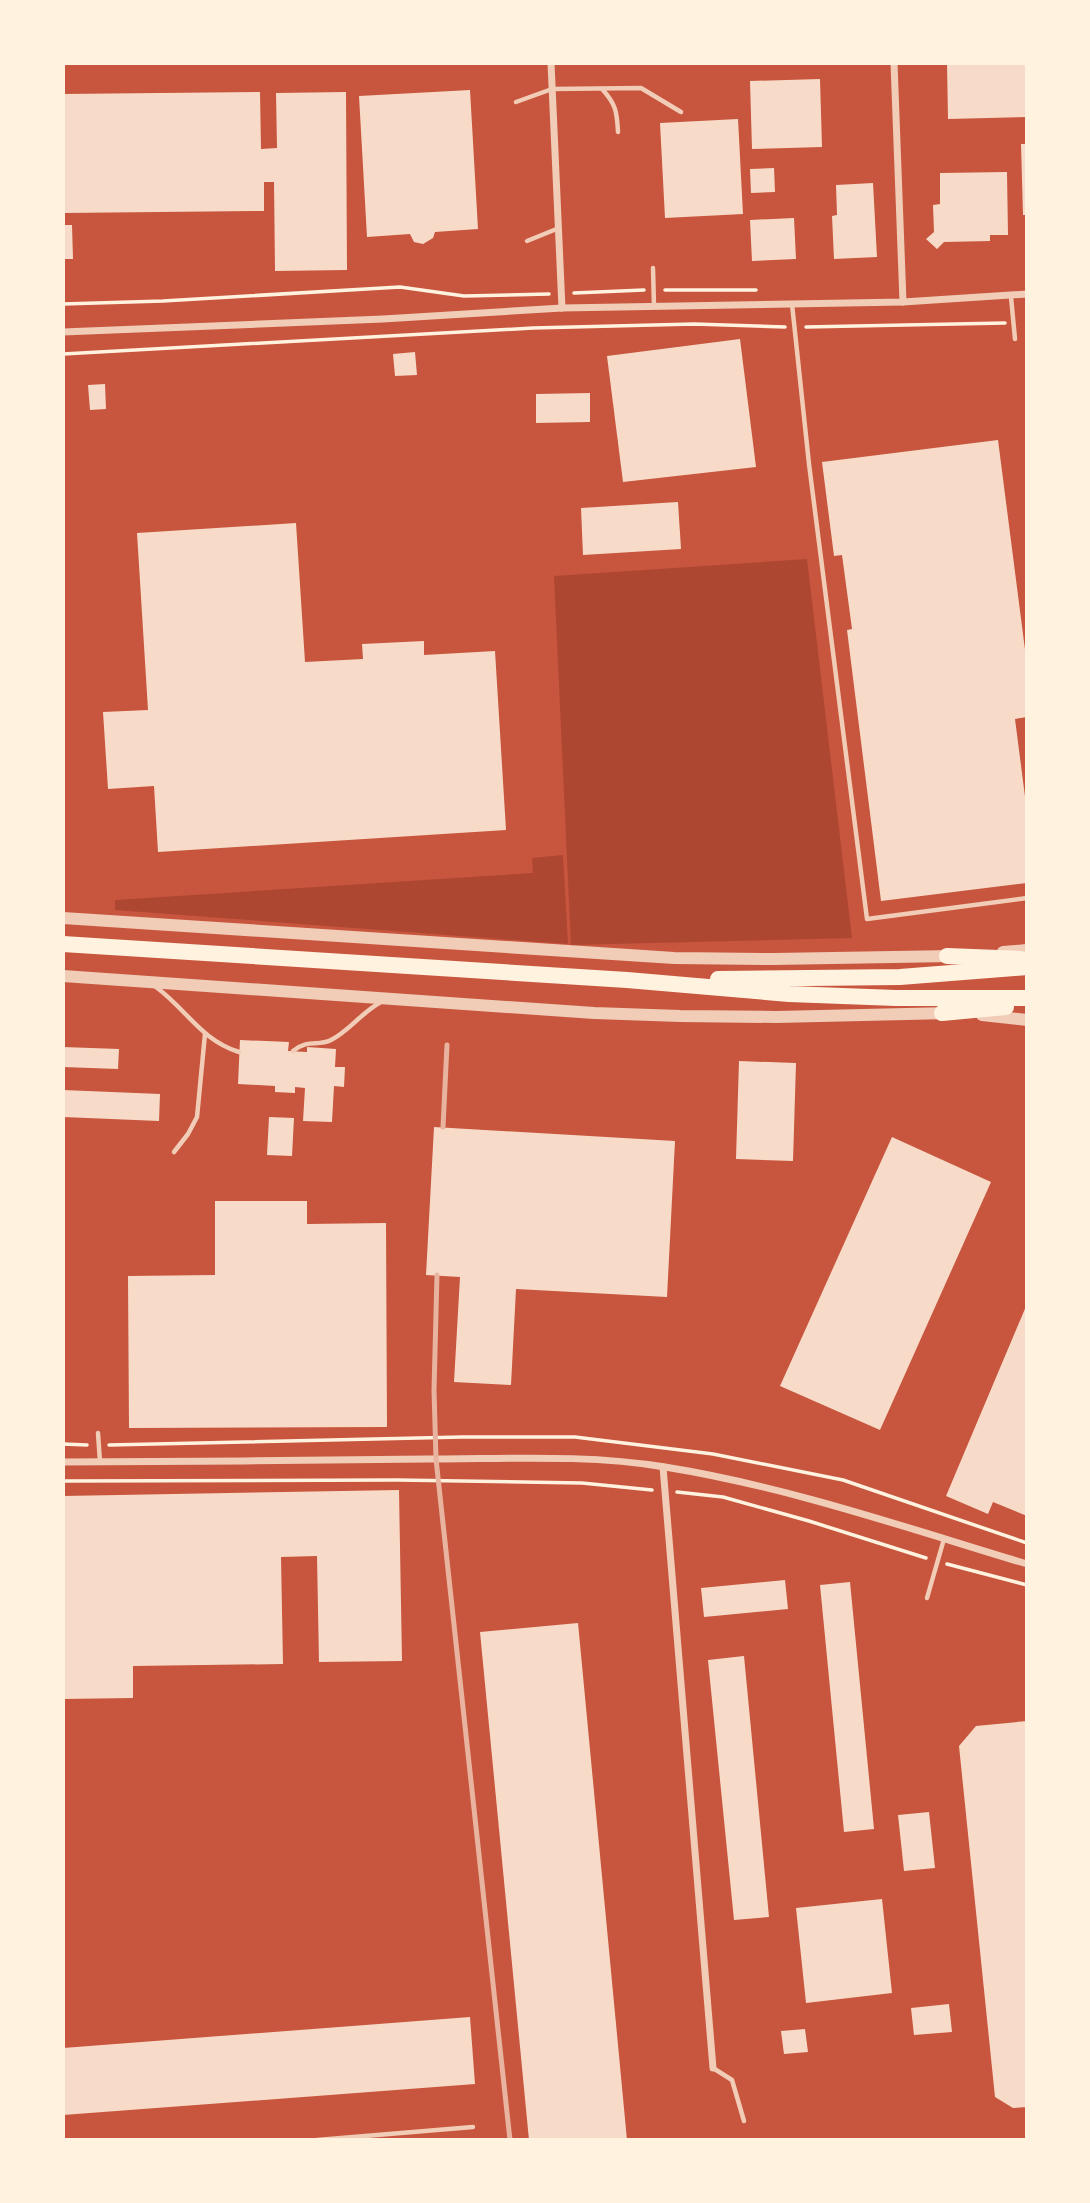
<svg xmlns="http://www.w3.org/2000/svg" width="1090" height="2203" viewBox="0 0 1090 2203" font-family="Commissioner,sans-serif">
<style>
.green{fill:#ae4732}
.building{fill:#f7dbc8}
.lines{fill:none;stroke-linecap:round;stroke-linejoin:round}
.path{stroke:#fff3e0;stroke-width:3.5}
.service{stroke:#f1ccb7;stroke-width:4.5}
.minor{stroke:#f1ccb7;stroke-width:7}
.tertiary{stroke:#f1ccb7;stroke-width:12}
.trunk{stroke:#fff3e0;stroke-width:16}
.rail{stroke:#e9b49f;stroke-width:5}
</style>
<rect width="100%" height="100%" fill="#c8553d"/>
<g class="green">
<polygon points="807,559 852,938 571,945 554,576"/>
<polygon points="563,855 568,944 115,910 115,900 533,873 532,858"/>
</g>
<g class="building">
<polygon points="947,63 1027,63 1027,117 948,119"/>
<polygon points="820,79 822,147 752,149 750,81"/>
<polygon points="470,90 478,229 435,232 433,238 423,244 414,242 410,234 367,237 359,96"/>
<polygon points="260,92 261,149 277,148 276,93 346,92 347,270 275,271 274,182 264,182 264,211 63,213 63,94"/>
<polygon points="738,119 743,214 665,218 660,123"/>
<polygon points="1021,144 1027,144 1027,215 1023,215"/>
<polygon points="774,168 775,192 751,193 750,169"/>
<polygon points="1007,172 1008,235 990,235 990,241 944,242 937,249 926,239 934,232 933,205 940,204 940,173"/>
<polygon points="873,183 877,257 834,259 832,216 837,215 836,185"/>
<polygon points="794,218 796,259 752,261 750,220"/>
<polygon points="63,225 72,225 73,259 63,259"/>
<polygon points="740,339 756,467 623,482 607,356"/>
<polygon points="415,352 417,375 395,376 393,354"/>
<polygon points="105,384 106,409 90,410 88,385"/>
<polygon points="590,393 590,422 536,423 536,394"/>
<polygon points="998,440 1027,665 1027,717 1015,719 1027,812 1027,883 881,901 847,630 852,629 842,555 834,556 822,462"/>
<polygon points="678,502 681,549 583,555 581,508"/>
<polygon points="296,523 305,662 363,659 362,644 424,641 424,655 495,651 506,830 158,852 154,786 108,789 103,712 148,710 137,533"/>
<polygon points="240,1040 289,1042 288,1051 307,1052 307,1047 336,1049 335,1067 345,1067 344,1087 334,1086 332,1122 303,1121 305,1088 295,1087 295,1093 275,1092 275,1086 238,1084"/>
<polygon points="63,1047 119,1049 118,1069 63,1067"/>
<polygon points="739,1061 796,1063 793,1161 736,1159"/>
<polygon points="63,1090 160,1094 159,1121 63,1117"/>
<polygon points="269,1117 294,1118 292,1156 267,1155"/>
<polygon points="434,1127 675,1141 667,1297 516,1289 511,1385 454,1382 460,1277 426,1275"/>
<polygon points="892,1137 991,1182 880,1430 780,1386"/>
<polygon points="215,1201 307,1201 307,1224 386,1223 387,1427 129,1428 128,1276 215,1275"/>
<polygon points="1027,1304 1027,1516 993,1502 988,1514 946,1496"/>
<polygon points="399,1490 402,1661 319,1662 317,1556 281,1557 283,1664 133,1666 133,1698 63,1699 63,1496"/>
<polygon points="785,1580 788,1609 704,1617 701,1588"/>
<polygon points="850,1582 874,1829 844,1832 820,1585"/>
<polygon points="578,1623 627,2140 529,2140 480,1632"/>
<polygon points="744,1656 769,1917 734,1920 708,1660"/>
<polygon points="1027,1721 1027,2107 1013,2108 995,2097 959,1746 976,1726"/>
<polygon points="929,1812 935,1868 904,1871 898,1815"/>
<polygon points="882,1899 892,1993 806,2003 796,1908"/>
<polygon points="949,2004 952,2032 914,2035 911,2008"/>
<polygon points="470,2017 475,2084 63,2115 63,2048"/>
<polygon points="805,2029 808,2052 784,2054 781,2031"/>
</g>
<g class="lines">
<g class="path">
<polyline points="665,290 756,290"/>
<polyline points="574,293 644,290"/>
<polyline points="63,304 163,301 400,287 464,296 549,294"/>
<polyline points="806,327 1005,323"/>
<polyline points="63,354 533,328 694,324 785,327"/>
<polyline points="63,1444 87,1445"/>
<polyline points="109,1445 462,1437 575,1437 713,1454 843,1480 1027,1543"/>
<polyline points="63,1481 397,1480 582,1483 652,1490"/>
<polyline points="677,1492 723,1497 809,1521 926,1558"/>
<polyline points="947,1564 1027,1585"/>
</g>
<g class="service">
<path d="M602 89C616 104 617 112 618 132"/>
<polyline points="516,102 552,89 641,88 681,112"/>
<polyline points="527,241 559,228"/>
<polyline points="653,268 654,306"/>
<polyline points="1011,297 1015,339"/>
<polyline points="792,304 809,464 867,919 1027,898"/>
<path d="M156 987C187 1010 201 1040 239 1052"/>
<path d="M293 1051C309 1038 317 1047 331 1040 349 1031 362 1012 381 1002"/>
<polyline points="174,1152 188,1134 197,1117 205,1034"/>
<polyline points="98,1433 100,1462"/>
<polyline points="927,1598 944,1539"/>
<polyline points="713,2068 732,2080 744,2121"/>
<polyline points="317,2140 473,2127"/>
</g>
<g class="minor">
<polyline points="551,63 562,308"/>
<polyline points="894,63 903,302"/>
<polyline points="63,332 383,319 562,308 903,302 1027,294"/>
<path d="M63 1462C185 1462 306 1460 428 1459 506 1459 587 1454 665 1467 789 1487 907 1528 1027 1564"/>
<polyline points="663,1467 713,2068"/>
</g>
<g class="tertiary">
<polyline points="63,918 674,958 773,959 953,956"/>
<polyline points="1003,952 1027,950"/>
<polyline points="63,976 594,1013 680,1016 776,1017 950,1013"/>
<polyline points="982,1015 1027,1020"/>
</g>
<g class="trunk">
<polyline points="63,944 627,980 789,994 896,998 1027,998"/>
<polyline points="947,956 1021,959"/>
<polyline points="718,979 900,977 1027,967"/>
<polyline points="942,1013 1006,1007"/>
</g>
<g class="rail">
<polyline points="443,1127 447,1045"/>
<polyline points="437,1275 434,1390 436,1459 510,2140"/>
</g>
</g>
<rect width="1090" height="2203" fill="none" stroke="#fff3e0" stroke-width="130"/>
</svg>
